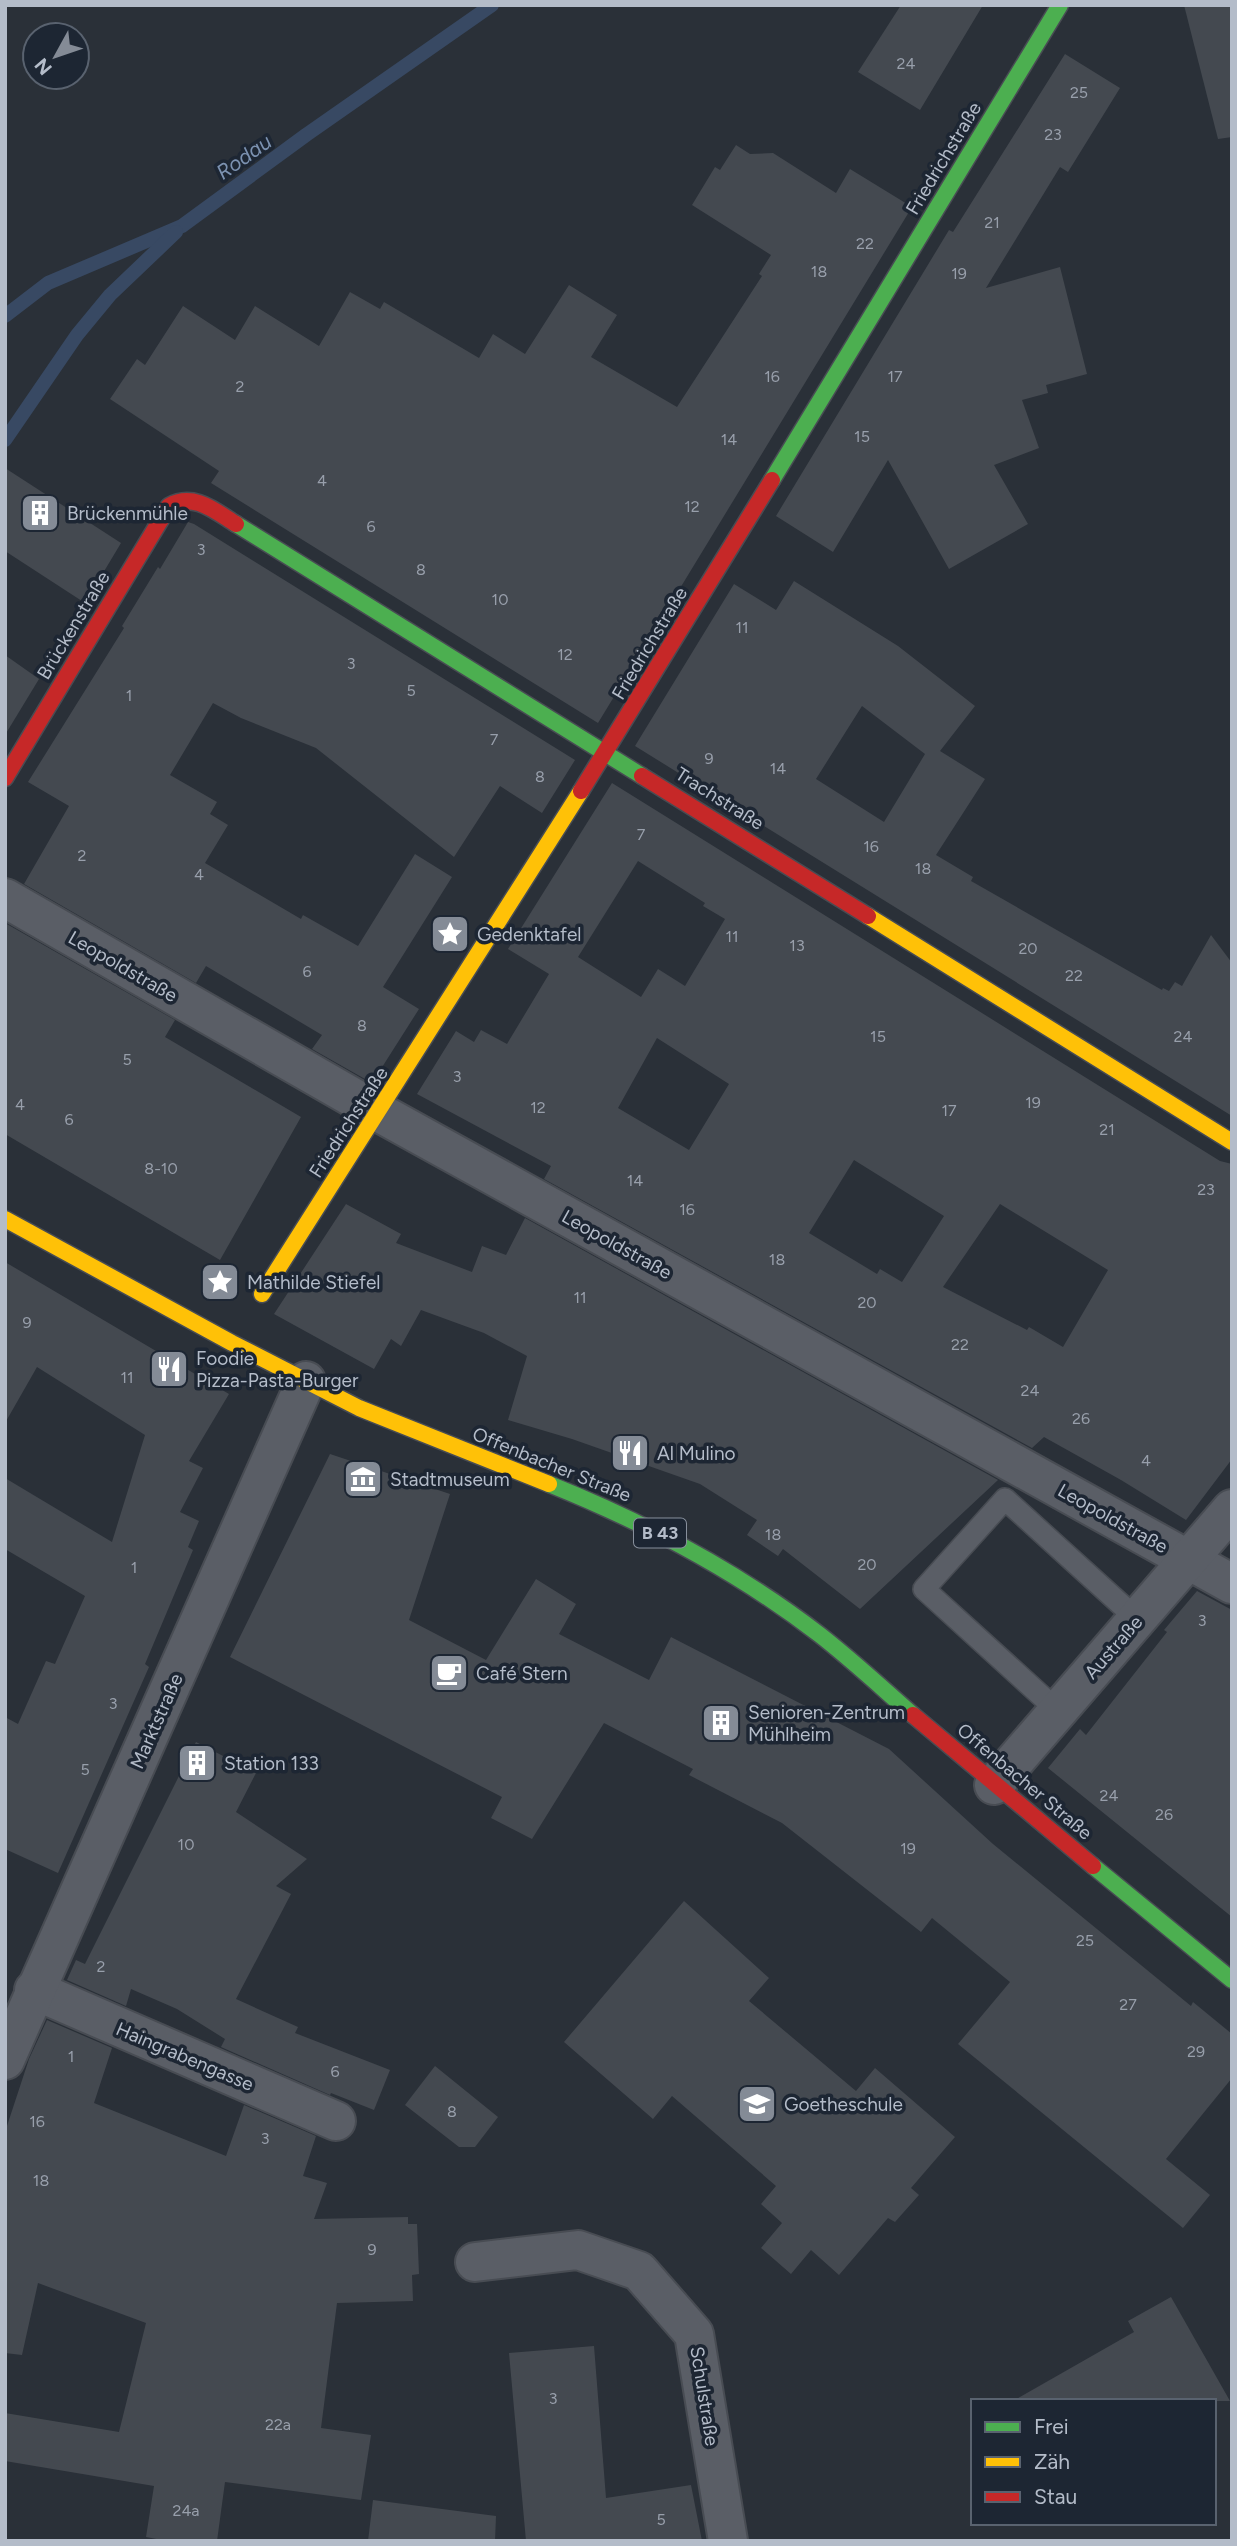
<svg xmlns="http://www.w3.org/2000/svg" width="1237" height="2546" viewBox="0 0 1237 2546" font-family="Figtree,sans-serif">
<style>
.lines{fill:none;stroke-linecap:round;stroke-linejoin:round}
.stream{stroke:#384963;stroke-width:14}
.building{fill:#444950;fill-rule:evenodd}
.lane-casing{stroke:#484c53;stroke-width:24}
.street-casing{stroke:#484c53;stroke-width:42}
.fast-casing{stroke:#484c53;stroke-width:19}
.slow-casing{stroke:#484c53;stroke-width:19}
.jam-casing{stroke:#484c53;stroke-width:19}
.lane{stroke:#5a5e66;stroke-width:21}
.street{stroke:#5a5e66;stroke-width:38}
.fast{stroke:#4caf50;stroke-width:16}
.slow{stroke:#ffc107;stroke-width:16}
.jam{stroke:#c62828;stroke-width:16}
.labels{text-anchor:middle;stroke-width:7;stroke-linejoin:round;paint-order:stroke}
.number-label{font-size:16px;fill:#989fab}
.shield{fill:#1d2633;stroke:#878f9c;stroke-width:2}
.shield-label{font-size:18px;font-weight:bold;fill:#b4bcc9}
.street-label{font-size:19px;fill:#b4bcc9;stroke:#1d2633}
.poi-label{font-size:19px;fill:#b4bcc9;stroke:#1d2633;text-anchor:start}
.water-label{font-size:21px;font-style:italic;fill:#7c92b1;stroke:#1d2633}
</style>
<rect width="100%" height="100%" fill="#2a3038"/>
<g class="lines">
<g class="stream">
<polyline points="5,316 48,283 182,226 306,135 492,5"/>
<polyline points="5,440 77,335 110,295 176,232"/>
</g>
</g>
<g class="building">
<polygon points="901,5 983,5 920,110 858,72"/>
<polygon points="1184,5 1232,5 1232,137 1218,139"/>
<polygon points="1065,54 1120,88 1068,172 1060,167 986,288 1060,267 1087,374 1046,385 1048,393 1022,400 1039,448 994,465 1028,524 949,569 888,460 833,552 776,516 949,230 953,232"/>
<polygon points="736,145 750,154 773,153 836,193 850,169 912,207 598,723 211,483 219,471 110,399 137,359 145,365 183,306 235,340 255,306 319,346 350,292 380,309 384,302 479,358 493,334 525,354 569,285 617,315 591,357 677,407 762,276 759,274 771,255 692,205 715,167 720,170"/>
<polygon points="5,468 121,543 85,603 5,551"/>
<polygon points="188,522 194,524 575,760 542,813 500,786 454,857 316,748 241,718 213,703 170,775 217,802 210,814 228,825 205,863 301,919 303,915 358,946 415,854 452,877 383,987 419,1009 372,1083 312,1049 322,1035 206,966 196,983 24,884 69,806 28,782 124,628 122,626 158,567 160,569"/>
<path d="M794 581 898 646 975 706 940 751 985 779 936 855 973 877 971 881 1162 990 1163 988 1169 991 1175 982 1182 986 1211 935 1232 963V1116L635 746 734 584 776 610ZM862 706 925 754 884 822 816 779Z"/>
<polygon points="5,655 39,679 5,735"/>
<path d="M612 783 1220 1161 1232 1164V1459L1186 1520 1121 1480 1044 1437 1032 1448 544 1179 551 1166 417 1094 456 1031 474 1042 481 1030 507 1044 549 974 508 949ZM638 861 705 903 703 906 725 919 685 986 658 969 641 997 578 957ZM657 1038 729 1084 689 1150 618 1108ZM854 1160 944 1216 902 1282 880 1269 877 1274 809 1233ZM1000 1204 1108 1270 1063 1347 1029 1327 1027 1330 943 1287Z"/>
<polygon points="5,923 175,1020 165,1037 301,1117 220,1260 5,1134"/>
<polygon points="346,1204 401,1234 396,1243 472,1272 482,1246 506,1255 525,1218 998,1480 860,1609 783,1549 778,1556 747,1535 757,1520 700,1484 572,1439 508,1420 527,1356 484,1333 421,1310 401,1346 391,1339 374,1369 274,1314"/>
<polygon points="5,1262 229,1394 189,1461 203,1468 180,1512 199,1521 188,1547 193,1550 145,1664 149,1667 58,1873 5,1849 5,1717 18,1724 46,1661 55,1664 85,1596 5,1549 5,1478 112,1542 145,1435 37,1367 5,1423"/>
<polygon points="330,1454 450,1494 409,1620 486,1660 536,1579 576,1604 559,1634 649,1680 671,1637 889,1749 993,1844 1191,2006 1193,2002 1232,2034 1232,2078 1166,2159 1210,2195 1183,2228 958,2044 1010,1982 932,1918 921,1932 782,1823 689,1775 693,1769 604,1723 532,1839 491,1818 502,1797 230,1657"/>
<polygon points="1197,1591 1232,1610 1232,1917 1048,1768 1080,1729 1086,1735 1167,1632 1164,1630"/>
<polygon points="196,1742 256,1773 236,1812 307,1859 276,1886 291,1894 236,1999 298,2027 295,2033 390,2070 374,2110 331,2093 330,2095 221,2047 225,2039 177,2009 131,1989 126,2006 67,1980 76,1960 85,1964"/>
<polygon points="684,1901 769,1978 749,2001 856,2091 875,2068 955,2137 911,2188 919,2195 895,2222 888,2218 839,2275 811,2250 791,2274 761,2248 782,2223 761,2204 776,2186 672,2096 653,2119 564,2042"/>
<polygon points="47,2020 112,2048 94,2103 226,2156 244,2105 316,2136 303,2176 327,2183 314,2219 408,2217 408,2224 417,2224 419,2274 412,2275 413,2301 337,2303 321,2428 371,2435 361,2500 225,2482 217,2541 167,2541 146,2537 154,2486 5,2461 5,2413 119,2432 146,2323 38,2283 22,2355 5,2353 5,2132 29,2059"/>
<polygon points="435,2066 498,2117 475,2147 459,2147 405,2105"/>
<polygon points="1171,2297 1230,2401 1013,2401 1134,2332 1128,2321"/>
<polygon points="594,2346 606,2498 691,2485 702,2541 526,2541 509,2353"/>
<polygon points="373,2500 496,2516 495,2541 368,2541"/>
</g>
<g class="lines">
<g class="lane-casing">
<polyline id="lane" points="1058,1711 924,1589 1005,1499 1137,1619"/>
</g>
<g class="street-casing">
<g id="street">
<polyline points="5,898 380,1113 1232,1584"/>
<polyline points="994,1785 1232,1509"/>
<polyline points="34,1990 336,2121"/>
<polyline points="5,2060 306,1381"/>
<polyline points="475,2262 578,2250 639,2271 694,2334 728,2541"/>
</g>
</g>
<g class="fast-casing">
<g id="fast">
<polyline points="772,480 1060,5"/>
<polyline points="236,524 642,776"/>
<path d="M549 1484C646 1523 737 1571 820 1635 852 1660 882 1688 913 1715"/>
<polyline points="1093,1866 1232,1980"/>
</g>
</g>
<g class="slow-casing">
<g id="slow">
<polyline points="868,916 1232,1142"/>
<polyline points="5,1219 232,1343 359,1408 549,1484"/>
<polyline points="262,1294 581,791"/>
</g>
</g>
<g class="jam-casing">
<g id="jam">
<polyline points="642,776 868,916"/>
<path d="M5 778 169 506C194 492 215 511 236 524"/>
<polyline points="581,791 772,480"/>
<polyline points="913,1715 1093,1866"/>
</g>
</g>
<use href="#lane" class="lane"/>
<use href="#street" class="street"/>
<use href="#fast" class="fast"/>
<use href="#slow" class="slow"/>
<use href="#jam" class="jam"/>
</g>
<defs>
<g id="building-square" transform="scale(2.0125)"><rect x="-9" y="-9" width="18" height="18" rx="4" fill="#848b96" stroke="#1d2633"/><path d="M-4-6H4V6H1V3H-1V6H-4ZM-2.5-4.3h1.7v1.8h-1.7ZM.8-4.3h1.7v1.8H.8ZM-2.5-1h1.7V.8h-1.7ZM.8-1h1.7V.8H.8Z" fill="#fff"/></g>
<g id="sight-square" transform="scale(2.0125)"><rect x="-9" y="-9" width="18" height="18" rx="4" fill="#848b96" stroke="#1d2633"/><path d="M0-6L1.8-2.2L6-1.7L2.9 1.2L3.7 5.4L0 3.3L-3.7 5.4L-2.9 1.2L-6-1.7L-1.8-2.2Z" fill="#fff"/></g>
<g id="restaurant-square" transform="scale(2.0125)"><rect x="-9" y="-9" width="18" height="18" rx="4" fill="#848b96" stroke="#1d2633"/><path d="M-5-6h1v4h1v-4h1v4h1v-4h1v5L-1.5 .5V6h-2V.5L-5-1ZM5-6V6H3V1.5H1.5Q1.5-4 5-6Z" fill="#fff"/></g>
<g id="museum-square" transform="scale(2.0125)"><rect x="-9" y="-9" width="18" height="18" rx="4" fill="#848b96" stroke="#1d2633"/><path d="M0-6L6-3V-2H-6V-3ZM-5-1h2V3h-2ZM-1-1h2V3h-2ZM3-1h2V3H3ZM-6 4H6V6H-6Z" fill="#fff"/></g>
<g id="cafe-square" transform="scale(2.0125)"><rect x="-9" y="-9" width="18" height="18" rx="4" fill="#848b96" stroke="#1d2633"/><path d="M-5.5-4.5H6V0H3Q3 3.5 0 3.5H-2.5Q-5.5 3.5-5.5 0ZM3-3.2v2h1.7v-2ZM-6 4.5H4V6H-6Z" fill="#fff"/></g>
<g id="school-square" transform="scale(2.0125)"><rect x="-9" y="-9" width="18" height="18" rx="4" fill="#848b96" stroke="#1d2633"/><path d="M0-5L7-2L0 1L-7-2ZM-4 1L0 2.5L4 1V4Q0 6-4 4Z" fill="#fff"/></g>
</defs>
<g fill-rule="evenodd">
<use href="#building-square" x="40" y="513"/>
<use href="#sight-square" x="450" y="934"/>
<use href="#sight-square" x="220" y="1282"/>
<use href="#restaurant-square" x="169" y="1369"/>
<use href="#restaurant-square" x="630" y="1453"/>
<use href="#museum-square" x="363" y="1479"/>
<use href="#cafe-square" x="449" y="1673"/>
<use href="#building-square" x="721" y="1723"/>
<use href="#building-square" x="197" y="1763"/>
<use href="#school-square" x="757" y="2104"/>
</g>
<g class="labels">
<g class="number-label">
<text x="906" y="69">24</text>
<text x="1079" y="98">25</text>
<text x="1053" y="140">23</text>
<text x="992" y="228">21</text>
<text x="865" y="249">22</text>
<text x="819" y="277">18</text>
<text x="959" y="279">19</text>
<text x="772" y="382">16</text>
<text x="895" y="382">17</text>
<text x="240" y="392">2</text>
<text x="862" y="442">15</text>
<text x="729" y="445">14</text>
<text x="322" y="486">4</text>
<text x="692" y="512">12</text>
<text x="371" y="532">6</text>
<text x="201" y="555">3</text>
<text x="421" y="575">8</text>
<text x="500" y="605">10</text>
<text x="742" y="633">11</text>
<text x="565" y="660">12</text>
<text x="351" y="669">3</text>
<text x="411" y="696">5</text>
<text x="129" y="701">1</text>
<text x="494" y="745">7</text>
<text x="709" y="764">9</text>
<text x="778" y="774">14</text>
<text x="540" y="782">8</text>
<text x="641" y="840">7</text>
<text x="871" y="852">16</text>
<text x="82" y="861">2</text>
<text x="923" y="874">18</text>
<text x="199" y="880">4</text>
<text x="732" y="942">11</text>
<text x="797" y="951">13</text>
<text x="1028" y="954">20</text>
<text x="307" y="977">6</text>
<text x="1074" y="981">22</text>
<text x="362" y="1031">8</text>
<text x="878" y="1042">15</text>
<text x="1183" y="1042">24</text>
<text x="127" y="1065">5</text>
<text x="457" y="1082">3</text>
<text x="1033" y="1108">19</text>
<text x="20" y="1110">4</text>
<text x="538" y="1113">12</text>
<text x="949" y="1116">17</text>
<text x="69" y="1125">6</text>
<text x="1107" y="1135">21</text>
<text x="161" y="1174">8-10</text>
<text x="635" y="1186">14</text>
<text x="1206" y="1195">23</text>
<text x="687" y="1215">16</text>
<text x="777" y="1265">18</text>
<text x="580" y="1303">11</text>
<text x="867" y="1308">20</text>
<text x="27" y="1328">9</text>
<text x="960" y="1350">22</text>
<text x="127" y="1383">11</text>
<text x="1030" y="1396">24</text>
<text x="1081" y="1424">26</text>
<text x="1146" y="1466">4</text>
<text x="773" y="1540">18</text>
<text x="867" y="1570">20</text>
<text x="134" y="1573">1</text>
<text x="1202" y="1626">3</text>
<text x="113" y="1709">3</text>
<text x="85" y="1775">5</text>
<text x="1109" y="1801">24</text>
<text x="1164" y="1820">26</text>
<text x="186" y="1850">10</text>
<text x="908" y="1854">19</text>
<text x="1085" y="1946">25</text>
<text x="101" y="1972">2</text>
<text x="1128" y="2010">27</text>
<text x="1196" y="2057">29</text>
<text x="71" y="2062">1</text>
<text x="335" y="2077">6</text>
<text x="452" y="2117">8</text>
<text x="37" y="2127">16</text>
<text x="265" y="2144">3</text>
<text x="41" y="2186">18</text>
<text x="372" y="2255">9</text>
<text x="553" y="2404">3</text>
<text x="278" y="2430">22a</text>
<text x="186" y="2516">24a</text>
<text x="661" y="2525">5</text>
</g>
<rect class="shield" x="634" y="1518.5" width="52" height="29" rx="5"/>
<g class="shield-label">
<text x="660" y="1539">B 43</text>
</g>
<g class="street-label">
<text transform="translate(943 158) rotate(-59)" y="7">Friedrichstraße</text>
<text transform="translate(73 625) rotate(-59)" y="7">Brückenstraße</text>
<text transform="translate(649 643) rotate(-59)" y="7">Friedrichstraße</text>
<text transform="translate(720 798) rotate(32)" y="7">Trachstraße</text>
<text transform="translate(123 966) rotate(30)" y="7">Leopoldstraße</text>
<text transform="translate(348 1122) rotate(-57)" y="7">Friedrichstraße</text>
<text transform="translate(617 1244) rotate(29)" y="7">Leopoldstraße</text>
<text transform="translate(552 1464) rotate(22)" y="7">Offenbacher Straße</text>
<text transform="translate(1113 1518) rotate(29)" y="7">Leopoldstraße</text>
<text transform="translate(1113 1647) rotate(-49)" y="7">Austraße</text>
<text transform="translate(156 1721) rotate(-66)" y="7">Marktstraße</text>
<text transform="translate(1025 1781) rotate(40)" y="7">Offenbacher Straße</text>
<text transform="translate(185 2056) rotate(23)" y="7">Haingrabengasse</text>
<text transform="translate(705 2396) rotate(81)" y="7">Schulstraße</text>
</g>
<g class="poi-label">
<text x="67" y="520">Brückenmühle</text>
<text x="477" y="941">Gedenktafel</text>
<text x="247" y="1289">Mathilde Stiefel</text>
<text x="196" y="1365">Foodie<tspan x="196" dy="22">Pizza-Pasta-Burger</tspan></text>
<text x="657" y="1460">Al Mulino</text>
<text x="390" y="1486">Stadtmuseum</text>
<text x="476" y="1680">Café Stern</text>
<text x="748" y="1719">Senioren-Zentrum<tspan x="748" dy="22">Mühlheim</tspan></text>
<text x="224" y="1770">Station 133</text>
<text x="784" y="2111">Goetheschule</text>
</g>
<g class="water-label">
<text transform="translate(244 157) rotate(-35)" y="7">Rodau</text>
</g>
</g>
<rect width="1237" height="2546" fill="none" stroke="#b4bcc9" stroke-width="14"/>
<rect x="971" y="2399" width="245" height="126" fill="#1d2633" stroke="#59626f" stroke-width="2"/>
<rect x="985" y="2422" width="35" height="10" fill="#4caf50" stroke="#59626f" stroke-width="2"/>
<text x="1034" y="2434" font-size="21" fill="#b4bcc9">Frei</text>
<rect x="985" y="2457" width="35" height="10" fill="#ffc107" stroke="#59626f" stroke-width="2"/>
<text x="1034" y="2469" font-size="21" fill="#b4bcc9">Zäh</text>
<rect x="985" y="2492" width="35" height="10" fill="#c62828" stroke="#59626f" stroke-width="2"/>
<text x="1034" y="2504" font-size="21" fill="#b4bcc9">Stau</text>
<g transform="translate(56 56) rotate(230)"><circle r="33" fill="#1d2633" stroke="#59626f" stroke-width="2"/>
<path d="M0-5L12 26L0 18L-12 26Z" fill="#848b96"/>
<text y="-10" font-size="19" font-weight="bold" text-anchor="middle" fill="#b4bcc9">N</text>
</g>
</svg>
